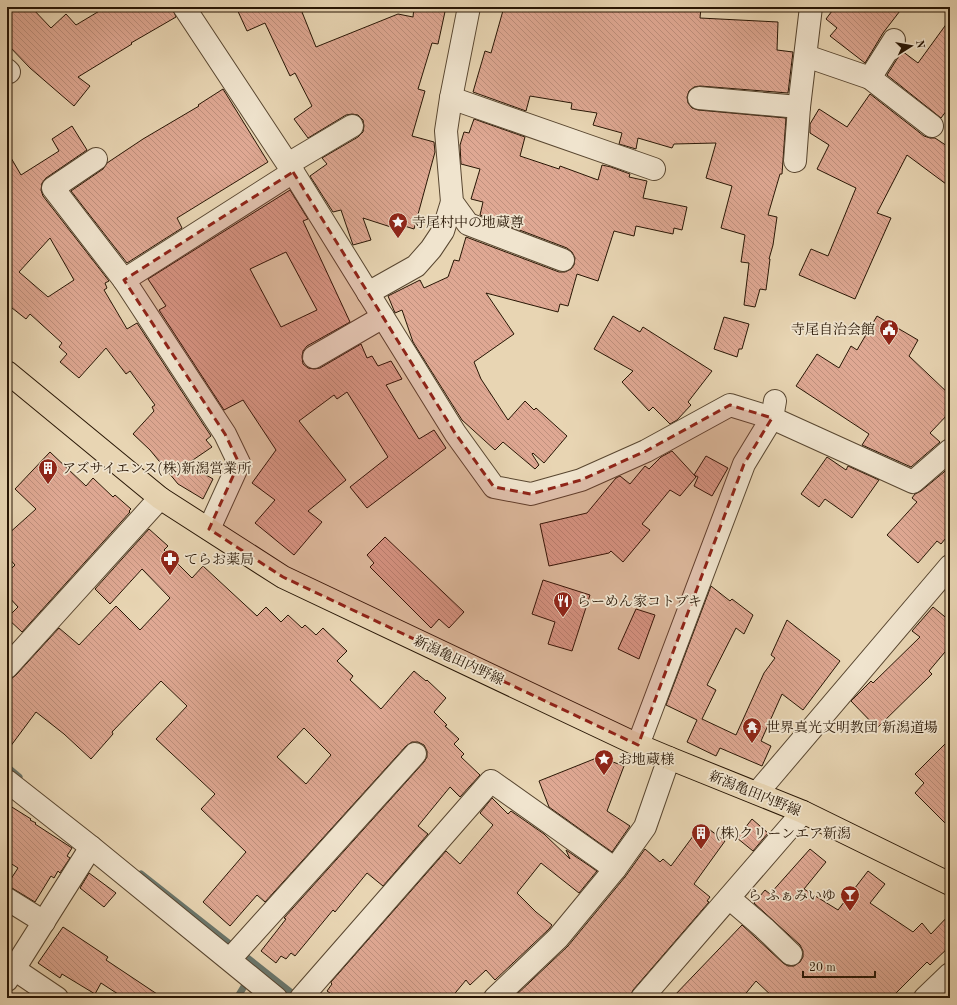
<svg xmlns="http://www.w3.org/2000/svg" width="957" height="1005" viewBox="0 0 957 1005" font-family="'Old Standard TT','Noto Serif JP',serif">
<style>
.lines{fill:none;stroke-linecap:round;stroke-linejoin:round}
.stream{stroke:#6b776c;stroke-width:7}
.building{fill:url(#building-back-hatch);stroke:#281605;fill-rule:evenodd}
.minor-casing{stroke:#584630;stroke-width:24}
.major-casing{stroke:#281605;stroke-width:24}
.minor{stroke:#f0e4ce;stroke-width:22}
.major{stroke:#e8d5b3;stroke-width:22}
.marked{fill:#8f2418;fill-opacity:0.2;stroke:#8f2418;stroke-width:3;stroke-dasharray:8 5;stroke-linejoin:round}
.labels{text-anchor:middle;stroke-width:3.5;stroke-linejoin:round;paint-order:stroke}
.poi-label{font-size:14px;fill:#281605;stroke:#f0e4ce;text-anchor:start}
.street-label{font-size:14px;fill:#281605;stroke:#f0e4ce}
</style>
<defs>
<pattern id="building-back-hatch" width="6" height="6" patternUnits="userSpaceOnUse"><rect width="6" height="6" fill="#dfa893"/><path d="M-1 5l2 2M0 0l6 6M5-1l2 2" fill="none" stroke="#bf907d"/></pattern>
</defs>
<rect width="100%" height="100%" fill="#e8d5b3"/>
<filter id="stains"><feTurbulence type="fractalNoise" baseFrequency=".005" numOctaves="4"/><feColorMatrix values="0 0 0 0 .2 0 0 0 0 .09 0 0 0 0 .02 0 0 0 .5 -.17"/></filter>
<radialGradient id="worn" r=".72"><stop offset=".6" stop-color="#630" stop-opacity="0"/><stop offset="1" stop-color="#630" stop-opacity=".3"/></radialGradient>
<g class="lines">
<g class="stream">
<polyline points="7,767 19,777"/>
<polyline points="141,874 298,998"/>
<polyline points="237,998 248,980"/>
</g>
</g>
<g class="building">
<polygon points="7,7 31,7 51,28 66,14 76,25 106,7 172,7 176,17 131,43 132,44 78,77 90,86 74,106 30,68 7,44"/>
<polygon points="236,7 300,7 316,47 398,14 413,17 414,7 446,7 438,44 432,43 418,89 425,91 412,136 434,142 435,152 414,229 398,224 397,229 363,218 371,240 353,245 341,210 333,212 310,176 327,164 322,158 358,137 363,132 364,126 363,120 358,115 352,114 346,115 308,138 294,119 312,106 295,73 290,76 265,23 247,31"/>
<polygon points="504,7 701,7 700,18 778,22 777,50 793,52 788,93 700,86 694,87 689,91 687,97 688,103 692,108 698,110 786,118 782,174 780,174 768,215 777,217 773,245 769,259 770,259 766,290 760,289 755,307 744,305 749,263 741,262 745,235 721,228 732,186 706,178 716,143 674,144 672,148 638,138 636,149 619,144 622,133 593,125 597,113 571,109 572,103 530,96 526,111 473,92 485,51 491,53"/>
<polygon points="835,7 903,7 883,33 865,63 830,36 837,28 826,19"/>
<polygon points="950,19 950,106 941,118 887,75 902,51 918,63"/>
<polygon points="223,89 268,162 177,218 182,228 127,263 71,191 103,169 107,163 143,139 199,106 198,105"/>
<polygon points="870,94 924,136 930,138 935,138 950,148 950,187 907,155 877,213 891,218 855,299 799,275 811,249 828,256 856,188 817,169 829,145 810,133 810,124 819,109 847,127"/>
<polygon points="474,119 525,137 520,156 559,169 560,166 598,180 602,165 611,167 630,174 629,177 647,181 643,198 687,207 682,230 674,228 673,234 636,226 634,236 614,231 598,281 577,274 568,306 560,304 558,312 486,293 514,334 474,362 481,379 508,420 525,401 534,410 536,408 567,436 544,463 533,453 532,454 539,465 535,469 503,442 495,450 462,420 413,342 402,310 395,313 388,296 420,280 424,288 448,277 454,260 459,261 466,237 559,272 565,272 571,269 574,265 575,258 572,252 567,248 480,215 483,202 471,199 480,169 461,164 460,145 464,132 469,133"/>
<path d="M72 126 87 150 46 178 42 183 41 190 43 196 109 281 105 283 107 288 104 290 127 329 137 323 211 436 206 440 212 447 187 464 213 479 203 499 178 484 150 450 133 434 154 411 152 407 155 405 130 371 126 374 106 348 79 378 60 362 67 354 59 347 62 343 30 314 26 319 7 304V151L21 175 59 151 52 139ZM50 238 74 280 48 297 19 272Z"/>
<path d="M290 190 308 219 303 221 350 322 307 346 303 351 302 357 303 364 308 368 314 369 320 368 361 344 367 358 372 356 378 366 391 361 402 379 386 385 419 439 434 430 446 448 367 508 350 487 388 457 347 392 337 399 334 395 299 421 346 480 308 511 322 522 294 555 255 523 275 500 252 483 276 450 243 400 224 410 159 310 166 306 148 279ZM286 252 317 310 281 327 250 269Z"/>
<polygon points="613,316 640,332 643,327 712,371 688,402 691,405 677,420 670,424 653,407 649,411 622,382 633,371 594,349"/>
<polygon points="877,316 918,340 909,356 950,395 950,412 930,433 940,442 911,467 862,445 869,434 796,386 817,354 839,368 851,346 857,350"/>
<polygon points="724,317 749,324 742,349 739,349 737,357 714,349"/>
<polygon points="672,451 696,477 680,496 670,490 642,524 650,530 623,562 611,551 609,553 549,566 540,524 587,513 616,478 620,476 630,484 645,466 649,469 661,457"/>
<polygon points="50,452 86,486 93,478 113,497 115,495 131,509 129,511 130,512 22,632 7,618 18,607 7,595 7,573 15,565 7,556 7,535 36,509 15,489"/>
<polygon points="706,456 728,468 712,496 694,486 698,477 694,475"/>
<polygon points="827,457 846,470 848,466 879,480 852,518 825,499 819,507 801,494"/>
<polygon points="950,467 950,533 941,544 937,541 918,563 887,535 917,502 912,498 915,494 921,491"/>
<path d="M149 529 168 546 164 550 192 578 203 566 257 616 266 607 281 622 288 615 302 628 305 625 316 635 323 628 347 651 337 661 353 676 350 680 381 709 414 671 426 681 427 680 446 698 434 712 447 725 445 726 459 739 454 744 464 754 461 757 480 775 460 797 450 787 418 826 428 834 383 886 367 873 335 912 333 910 295 956 291 953 286 959 281 956 276 963 261 951 286 919 284 918 424 762 427 757V751L424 745 418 742H412L406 746 265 902 257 895 230 926 203 902 246 852 201 809 215 794 156 739 187 706 161 681 112 732 113 734 91 759 64 734 36 712 7 751V679H11L16 675 59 628 79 645 116 606 140 630 170 598 142 569 110 604 95 589ZM304 728 331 755 306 784 277 757Z"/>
<polygon points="385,537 464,612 449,628 439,619 431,628 370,567 374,563 367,555"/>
<polygon points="543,580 590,595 572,651 548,644 555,622 532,614"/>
<polygon points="711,586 730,601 732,599 753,615 744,634 736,628 707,685 716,690 702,719 736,735 764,673 775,658 771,655 787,620 840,661 803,710 782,694 761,741 771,746 762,766 720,748 716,756 687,742 697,720 666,705"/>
<polygon points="933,607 950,621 950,646 929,671 932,674 877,728 851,701 871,681 873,683 920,637 912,631"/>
<polygon points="636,609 655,615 639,659 618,649"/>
<polygon points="950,739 950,828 915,793 924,783 915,774"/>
<polygon points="599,757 624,766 607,811 630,826 612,852 549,807 539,781"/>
<polygon points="492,798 508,814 511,811 544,834 570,859 566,850 597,871 579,893 541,863 517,893 536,912 552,925 549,929 495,980 486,970 470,985 466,980 451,998 337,998 327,991 332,984 331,983 331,982 446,851 460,864 493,825 480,813"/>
<polygon points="7,804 31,819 30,820 36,823 35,824 72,848 67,856 70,858 60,873 58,871 54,878 51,876 35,902 7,885 18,868 7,861"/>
<polygon points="752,819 768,833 753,851 737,838"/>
<polygon points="702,824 725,841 694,884 710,897 707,901 709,902 633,990 630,998 513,998 568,946 625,877 645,849 660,862 663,859 671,866"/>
<polygon points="810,849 826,862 804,889 838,910 868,871 885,884 870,903 913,932 922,923 931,934 950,914 950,946 930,965 927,962 891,998 774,998 756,981 742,998 672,998 742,925 783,963 788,966 794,966 800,962 803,957 803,951 800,945 754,903 765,890 770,894"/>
<polygon points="89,873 116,893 104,907 80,888"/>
<polygon points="63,927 108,957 106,960 163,998 124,998 101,983 95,994 62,974 60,978 38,963"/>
</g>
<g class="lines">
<g class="minor-casing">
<g id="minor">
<polyline points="184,7 293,172 455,433 494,487 531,494 581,480 646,451 730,405 772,418 913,482 950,450"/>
<polyline points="469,7 451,98 446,131 452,202 468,224 563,260"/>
<polyline points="806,56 870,78 932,126"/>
<polyline points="7,70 9,72"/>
<polyline points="870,78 894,40"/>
<polyline points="451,98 654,169"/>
<polyline points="699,98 799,107"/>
<polyline points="96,159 53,188 124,280 225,434 239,463 209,529"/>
<polyline points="795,161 799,107 811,7"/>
<polyline points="288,164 352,126"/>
<polyline points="124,280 293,172"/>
<polyline points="368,293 416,266 431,249 443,231 452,202"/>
<polyline points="314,357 383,317"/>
<polyline points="7,667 160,498"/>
<polyline points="638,745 744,464 772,418 775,401"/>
<polyline points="7,781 91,847 276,998"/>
<polyline points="757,793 950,566"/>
<polyline points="729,898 764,928 791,954"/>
<polyline points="7,899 44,922"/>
<polyline points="230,959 415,754"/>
<polyline points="14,969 57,998"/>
<polyline points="7,980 91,847"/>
<polyline points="301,998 491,781 615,869"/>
<polyline points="495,998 558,938 615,869 645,827 669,758"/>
<polyline points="642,998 803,812"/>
<polyline points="925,998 950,974"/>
</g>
</g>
<g class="major-casing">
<polyline id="major" points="7,372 160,498 283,577 638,745 669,758 803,812 950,884"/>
</g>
<use href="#minor" class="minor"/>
<use href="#major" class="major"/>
</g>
<path class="marked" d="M293 172 455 433 494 487 531 494 581 480 646 451 730 405 772 418 744 464 638 745 283 577 209 529 239 463 225 434 124 280Z"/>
<defs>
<g id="sight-pin" transform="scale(1)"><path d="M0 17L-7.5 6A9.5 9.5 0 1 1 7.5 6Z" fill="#8f2418" stroke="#f0e4ce"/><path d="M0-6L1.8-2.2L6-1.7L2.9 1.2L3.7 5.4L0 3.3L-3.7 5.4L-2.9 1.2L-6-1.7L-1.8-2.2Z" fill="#fff"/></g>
<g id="civic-pin" transform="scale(1)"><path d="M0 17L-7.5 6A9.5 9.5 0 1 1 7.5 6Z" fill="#8f2418" stroke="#f0e4ce"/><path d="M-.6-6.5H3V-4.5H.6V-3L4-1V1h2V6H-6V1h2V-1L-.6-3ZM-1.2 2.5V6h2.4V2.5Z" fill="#fff"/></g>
<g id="building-pin" transform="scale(1)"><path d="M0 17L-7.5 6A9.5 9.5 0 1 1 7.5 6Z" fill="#8f2418" stroke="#f0e4ce"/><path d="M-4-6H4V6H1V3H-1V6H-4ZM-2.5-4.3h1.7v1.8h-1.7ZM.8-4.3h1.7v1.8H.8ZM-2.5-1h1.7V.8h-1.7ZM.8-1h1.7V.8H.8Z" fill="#fff"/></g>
<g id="pharmacy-pin" transform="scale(1)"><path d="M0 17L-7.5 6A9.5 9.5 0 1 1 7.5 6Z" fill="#8f2418" stroke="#f0e4ce"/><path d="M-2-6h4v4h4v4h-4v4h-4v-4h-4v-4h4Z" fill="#fff"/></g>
<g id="restaurant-pin" transform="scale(1)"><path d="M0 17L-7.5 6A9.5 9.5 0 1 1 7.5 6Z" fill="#8f2418" stroke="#f0e4ce"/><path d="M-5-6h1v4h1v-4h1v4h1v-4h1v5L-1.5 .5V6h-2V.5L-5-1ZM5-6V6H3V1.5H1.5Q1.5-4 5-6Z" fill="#fff"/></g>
<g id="temple-pin" transform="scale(1)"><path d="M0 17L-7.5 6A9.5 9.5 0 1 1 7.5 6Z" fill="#8f2418" stroke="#f0e4ce"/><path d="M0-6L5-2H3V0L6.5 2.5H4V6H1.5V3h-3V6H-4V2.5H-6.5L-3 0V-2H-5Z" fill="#fff"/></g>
<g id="bar-pin" transform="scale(1)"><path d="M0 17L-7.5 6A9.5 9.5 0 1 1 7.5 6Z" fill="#8f2418" stroke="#f0e4ce"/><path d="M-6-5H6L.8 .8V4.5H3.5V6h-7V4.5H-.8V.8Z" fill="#fff"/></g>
</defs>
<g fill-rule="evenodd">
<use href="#sight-pin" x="398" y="222"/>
<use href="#civic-pin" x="889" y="329"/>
<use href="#building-pin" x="48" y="468"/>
<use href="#pharmacy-pin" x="170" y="559"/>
<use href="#restaurant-pin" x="563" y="601"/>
<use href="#temple-pin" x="752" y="727"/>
<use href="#sight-pin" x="604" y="759"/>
<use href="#building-pin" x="701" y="833"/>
<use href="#bar-pin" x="850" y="895"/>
</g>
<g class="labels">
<g class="poi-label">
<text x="412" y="227">寺尾村中の地蔵尊</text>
<text x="875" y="334" text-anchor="end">寺尾自治会館</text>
<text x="62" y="473">アズサイエンス(株)新潟営業所</text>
<text x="184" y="564">てらお薬局</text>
<text x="577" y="606">らーめん家コトブキ</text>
<text x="766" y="732">世界真光文明教団 新潟道場</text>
<text x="618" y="764">お地蔵様</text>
<text x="715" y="838">(株)クリーンエア新潟</text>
<text x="836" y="900" text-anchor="end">ら ふぁみいゆ</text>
</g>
<g class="street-label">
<text transform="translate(459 660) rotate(25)" y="5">新潟亀田内野線</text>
<text transform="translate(755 793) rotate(22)" y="5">新潟亀田内野線</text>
</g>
</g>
<rect width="957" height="1005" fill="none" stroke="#e8d5b3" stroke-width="24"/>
<rect x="8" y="8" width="941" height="989" fill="none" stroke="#281605" stroke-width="2"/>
<rect x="12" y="12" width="933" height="981" fill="none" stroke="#281605"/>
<g transform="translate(911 46) rotate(79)" stroke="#f0e4ce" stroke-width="3" paint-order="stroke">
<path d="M0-3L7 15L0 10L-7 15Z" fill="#281605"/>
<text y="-6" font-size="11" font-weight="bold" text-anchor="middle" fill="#281605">N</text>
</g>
<path d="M803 971v6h72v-6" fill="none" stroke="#281605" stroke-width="2"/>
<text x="809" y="971" font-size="12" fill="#281605" stroke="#f0e4ce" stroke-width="3" paint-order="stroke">20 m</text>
<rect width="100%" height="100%" filter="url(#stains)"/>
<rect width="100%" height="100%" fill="url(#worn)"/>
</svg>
